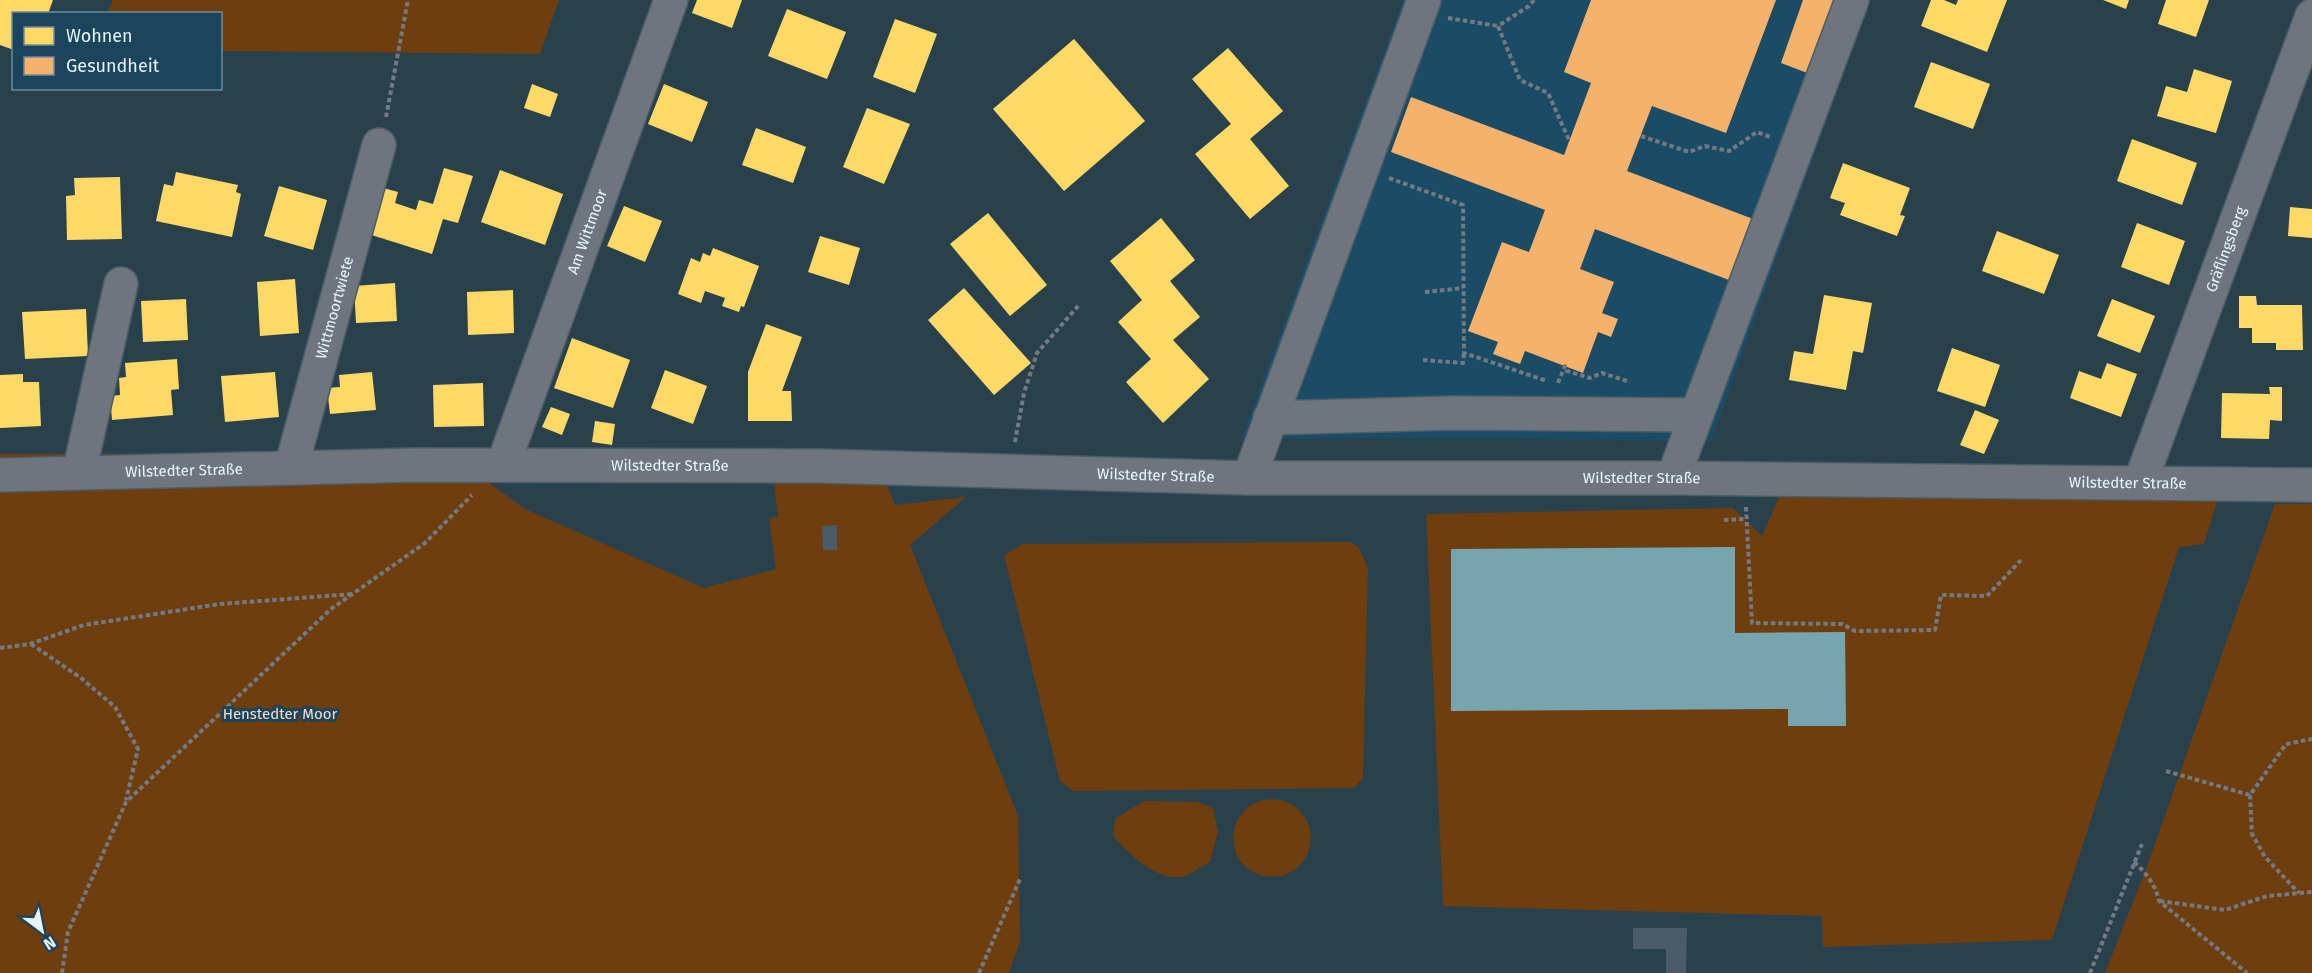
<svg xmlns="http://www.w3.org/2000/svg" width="2312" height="973" viewBox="0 0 2312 973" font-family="'Fira Sans',sans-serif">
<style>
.built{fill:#1b4c65}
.green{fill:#6e3e0f}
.homes{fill:#ffd966}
.health{fill:#f6b26b}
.public{fill:#76a5af}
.building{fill:#4b5b67}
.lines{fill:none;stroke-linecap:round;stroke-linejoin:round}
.minor-casing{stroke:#4a5d67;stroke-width:36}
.path{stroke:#737a81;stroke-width:4;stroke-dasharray:4.5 3;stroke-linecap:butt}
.minor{stroke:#6f757d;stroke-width:33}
.labels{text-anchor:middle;stroke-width:6;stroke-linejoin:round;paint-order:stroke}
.street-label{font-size:15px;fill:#e7f4fd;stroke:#1a455c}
.park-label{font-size:15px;fill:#f7ddcc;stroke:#1a455c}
</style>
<rect width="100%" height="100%" fill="#29414d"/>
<polygon class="built" points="1403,0 1870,0 1711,441 1446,438 1241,439"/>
<g class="green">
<polygon points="113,0 559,0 540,54 221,51 220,14 107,13"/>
<polygon points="447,453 525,509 704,588 776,569 769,518 778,517 774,483 884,478 895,505 966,497 910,545 1018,816 1020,942 1009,973 0,973 0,454"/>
<polygon points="2032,489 2217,502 2204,544 2179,547 2052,940 1823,947 1822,916 1443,906 1426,514 1733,508 1762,536 1780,495"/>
<polygon points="2275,504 2312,504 2312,973 2105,973 2145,872"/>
<polygon points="1351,542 1359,548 1368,568 1363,778 1354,788 1074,791 1060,781 1004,555 1023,544"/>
<circle cx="1272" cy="838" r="39"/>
<path d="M1144 801 1197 802 1213 808 1218 832 1210 862C1202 866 1193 873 1185 876 1159 884 1127 852 1113 836L1115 819Z"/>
</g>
<g class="homes">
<polygon points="0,0 53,0 48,14 14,14 14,50 0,45"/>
<polygon points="697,0 742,0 732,28 692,13"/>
<polygon points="1931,0 1944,0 1956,5 1958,0 2007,0 1987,52 1921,26"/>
<polygon points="2103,0 2129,0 2126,9"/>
<polygon points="2166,0 2209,0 2196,37 2158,24"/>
<polygon points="787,9 846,32 827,79 768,56"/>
<polygon points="895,19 937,34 915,93 873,77"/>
<polygon points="1074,39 1145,121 1064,191 993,109"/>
<polygon points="1228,48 1283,111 1250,139 1289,186 1250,219 1195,154 1231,124 1192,79"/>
<polygon points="1931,62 1990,84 1973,129 1914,107"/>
<polygon points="2194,69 2232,81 2216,133 2157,116 2166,86 2187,92"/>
<polygon points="532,84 558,94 550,117 524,108"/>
<polygon points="664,84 708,102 692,142 648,124"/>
<polygon points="867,108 910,124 884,184 843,167"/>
<polygon points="756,128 806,147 793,183 742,165"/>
<polygon points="2132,139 2197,163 2182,205 2117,181"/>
<polygon points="1843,163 1910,188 1900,215 1905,216 1897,236 1840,215 1845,203 1830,198"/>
<polygon points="444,168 473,176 458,223 443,219 432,254 362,232 376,186 398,192 395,203 416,210 419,200 433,204"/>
<polygon points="500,170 563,194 545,245 481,222"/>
<polygon points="176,172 238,185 236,192 241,194 232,237 156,221 164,184 173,186"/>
<polygon points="120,177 122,239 67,240 66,196 75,195 74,178"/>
<polygon points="279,186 327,200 313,250 264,236"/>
<polygon points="624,206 662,221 645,262 607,246"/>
<polygon points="2290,207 2312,209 2312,238 2288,236"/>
<polygon points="988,213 1047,285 1010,316 950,244"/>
<polygon points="1161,218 1195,260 1170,281 1200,317 1173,340 1209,379 1163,423 1126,382 1151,359 1118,322 1142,300 1110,261"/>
<polygon points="2137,223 2185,241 2169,285 2121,267"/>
<polygon points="1997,231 2059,255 2044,294 1982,271"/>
<polygon points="820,236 860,248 849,285 808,272"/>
<polygon points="713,248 759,266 744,307 741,306 739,312 722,306 725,298 705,291 701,303 678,294 691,258 700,262 703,253 710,256"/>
<polygon points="295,279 299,333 260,336 257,282"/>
<polygon points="395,283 397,321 356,323 354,286"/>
<polygon points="964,288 1031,363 994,395 928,320"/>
<polygon points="513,290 514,333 468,335 467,292"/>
<polygon points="1824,295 1872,303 1863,353 1853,351 1846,390 1789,380 1794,351 1813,354"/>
<polygon points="2239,296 2256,296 2257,305 2302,305 2303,350 2276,350 2276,343 2252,343 2252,328 2239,328"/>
<polygon points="186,299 188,340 143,342 141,301"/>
<polygon points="2112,299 2155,316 2140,353 2097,336"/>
<polygon points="86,309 88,356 25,359 22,312"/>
<polygon points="766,324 802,337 782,391 791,391 792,421 748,421 748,372"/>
<polygon points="572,338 630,360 613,408 554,388"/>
<polygon points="1952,348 2000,365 1985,407 1937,391"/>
<polygon points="177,359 179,389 171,390 173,415 112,420 110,396 120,395 119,378 126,377 125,363"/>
<polygon points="2107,363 2137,374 2121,417 2070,398 2079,371 2101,379"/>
<polygon points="665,370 707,386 693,424 651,408"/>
<polygon points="275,372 279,417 225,422 221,376"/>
<polygon points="372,372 376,410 330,414 327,388 340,387 339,375"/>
<polygon points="23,374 23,382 39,382 41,426 0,428 0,375"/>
<polygon points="483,383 484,426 434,427 433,385"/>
<polygon points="2269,387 2282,387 2282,421 2270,420 2269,439 2221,438 2222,393 2270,394"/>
<polygon points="551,407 570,414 562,435 542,427"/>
<polygon points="1975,410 1999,420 1984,454 1960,445"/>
<polygon points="595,421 615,424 612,445 592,442"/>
</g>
<g class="health">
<polygon points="1591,0 1776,0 1726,133 1652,106 1627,171 1753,219 1729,280 1595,229 1580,269 1614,282 1602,313 1618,319 1611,337 1598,332 1583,373 1525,351 1520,364 1493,354 1498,342 1468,331 1502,242 1529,252 1545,210 1391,152 1411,97 1564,155 1591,83 1564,72"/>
<polygon points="1803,0 1837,0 1810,74 1781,63"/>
</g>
<polygon class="public" points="1735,547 1735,633 1845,632 1846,726 1788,726 1788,709 1451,711 1451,549"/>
<g class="building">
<polygon points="837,525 837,550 823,550 822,526"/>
<polygon points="1633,928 1687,928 1686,973 1666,973 1666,949 1633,949"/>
</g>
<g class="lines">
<g class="minor-casing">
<g id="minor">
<polyline points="1270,418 1451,413 1695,415"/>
<path id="s1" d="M503 465 671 0"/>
<path id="s2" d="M291 468 379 145"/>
<polyline points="79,473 121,284"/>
<path id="s3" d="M0 475 417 465 820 466 1249 478H1673L2312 485"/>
<polyline points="1249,478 1424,0"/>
<polyline points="1673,478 1852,0"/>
<path id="s4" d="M2140 483 2312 16"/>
</g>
</g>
<g class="path">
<polyline points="1534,0 1529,6 1498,26 1520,80 1548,93 1569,140"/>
<polyline points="1448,18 1498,26"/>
<polyline points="386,117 408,0"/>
<polyline points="1641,136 1689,152 1705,146 1729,151 1757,132 1770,137"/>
<polyline points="1389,178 1463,205 1464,353 1547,381"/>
<polyline points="1425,292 1463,288"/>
<polyline points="1423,360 1463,363 1464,353"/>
<polyline points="1558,383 1565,366 1567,371 1590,378 1602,373 1630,382"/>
<polyline points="1015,442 1024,393 1037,353 1079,305"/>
<polyline points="1746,507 1752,623 1842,624 1855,631 1935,630 1941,595 1987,596 2021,560"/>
<polyline points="1724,520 1746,519"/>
<polyline points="31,644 81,678 115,707 138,749 126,800"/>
<polyline points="0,648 30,644 84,625 220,604 353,594"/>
<polyline points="2166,771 2250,795 2286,744 2312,739"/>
<polyline points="2250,795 2252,834 2265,857 2299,893"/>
<path d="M2134 862C2147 874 2155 884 2159 901L2247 973"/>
<polyline points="2160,901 2225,910 2267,896 2312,892"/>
<polyline points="62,973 68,932 126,802 331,609 425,543 472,495"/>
<polyline points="979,973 1020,879"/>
<polyline points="2090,973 2142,844"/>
</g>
<use href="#minor" class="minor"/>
</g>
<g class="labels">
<g class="street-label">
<text dy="5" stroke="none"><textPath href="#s1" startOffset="248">Am Wittmoor</textPath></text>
<text dy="5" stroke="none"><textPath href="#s4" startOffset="249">Gräflingsberg</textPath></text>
<text dy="5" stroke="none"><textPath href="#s2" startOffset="166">Wittmoortwiete</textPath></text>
<text dy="5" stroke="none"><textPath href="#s3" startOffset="670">Wilstedter Straße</textPath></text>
<text dy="5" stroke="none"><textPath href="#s3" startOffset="184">Wilstedter Straße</textPath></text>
<text dy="5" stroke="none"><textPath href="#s3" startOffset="1156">Wilstedter Straße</textPath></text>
<text dy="5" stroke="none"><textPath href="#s3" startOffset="1642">Wilstedter Straße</textPath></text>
<text dy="5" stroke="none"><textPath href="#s3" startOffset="2128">Wilstedter Straße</textPath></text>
</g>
<g class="park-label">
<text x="280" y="719">Henstedter Moor</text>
</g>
</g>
<rect x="12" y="12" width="210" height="78" fill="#1a455c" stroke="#6c8b9c" stroke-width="1.5"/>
<rect x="24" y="27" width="30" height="18" fill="#ffd966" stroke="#6c8b9c" stroke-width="1.5"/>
<text x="66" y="42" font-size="18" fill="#e7f4fd">Wohnen</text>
<rect x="24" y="57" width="30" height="18" fill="#f6b26b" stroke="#6c8b9c" stroke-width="1.5"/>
<text x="66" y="72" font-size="18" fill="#e7f4fd">Gesundheit</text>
<g transform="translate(42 931) rotate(148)" stroke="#1a455c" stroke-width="4.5" paint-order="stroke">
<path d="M0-4.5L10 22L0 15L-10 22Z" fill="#e7f4fd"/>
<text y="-9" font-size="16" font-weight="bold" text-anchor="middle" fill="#e7f4fd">N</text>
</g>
</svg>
